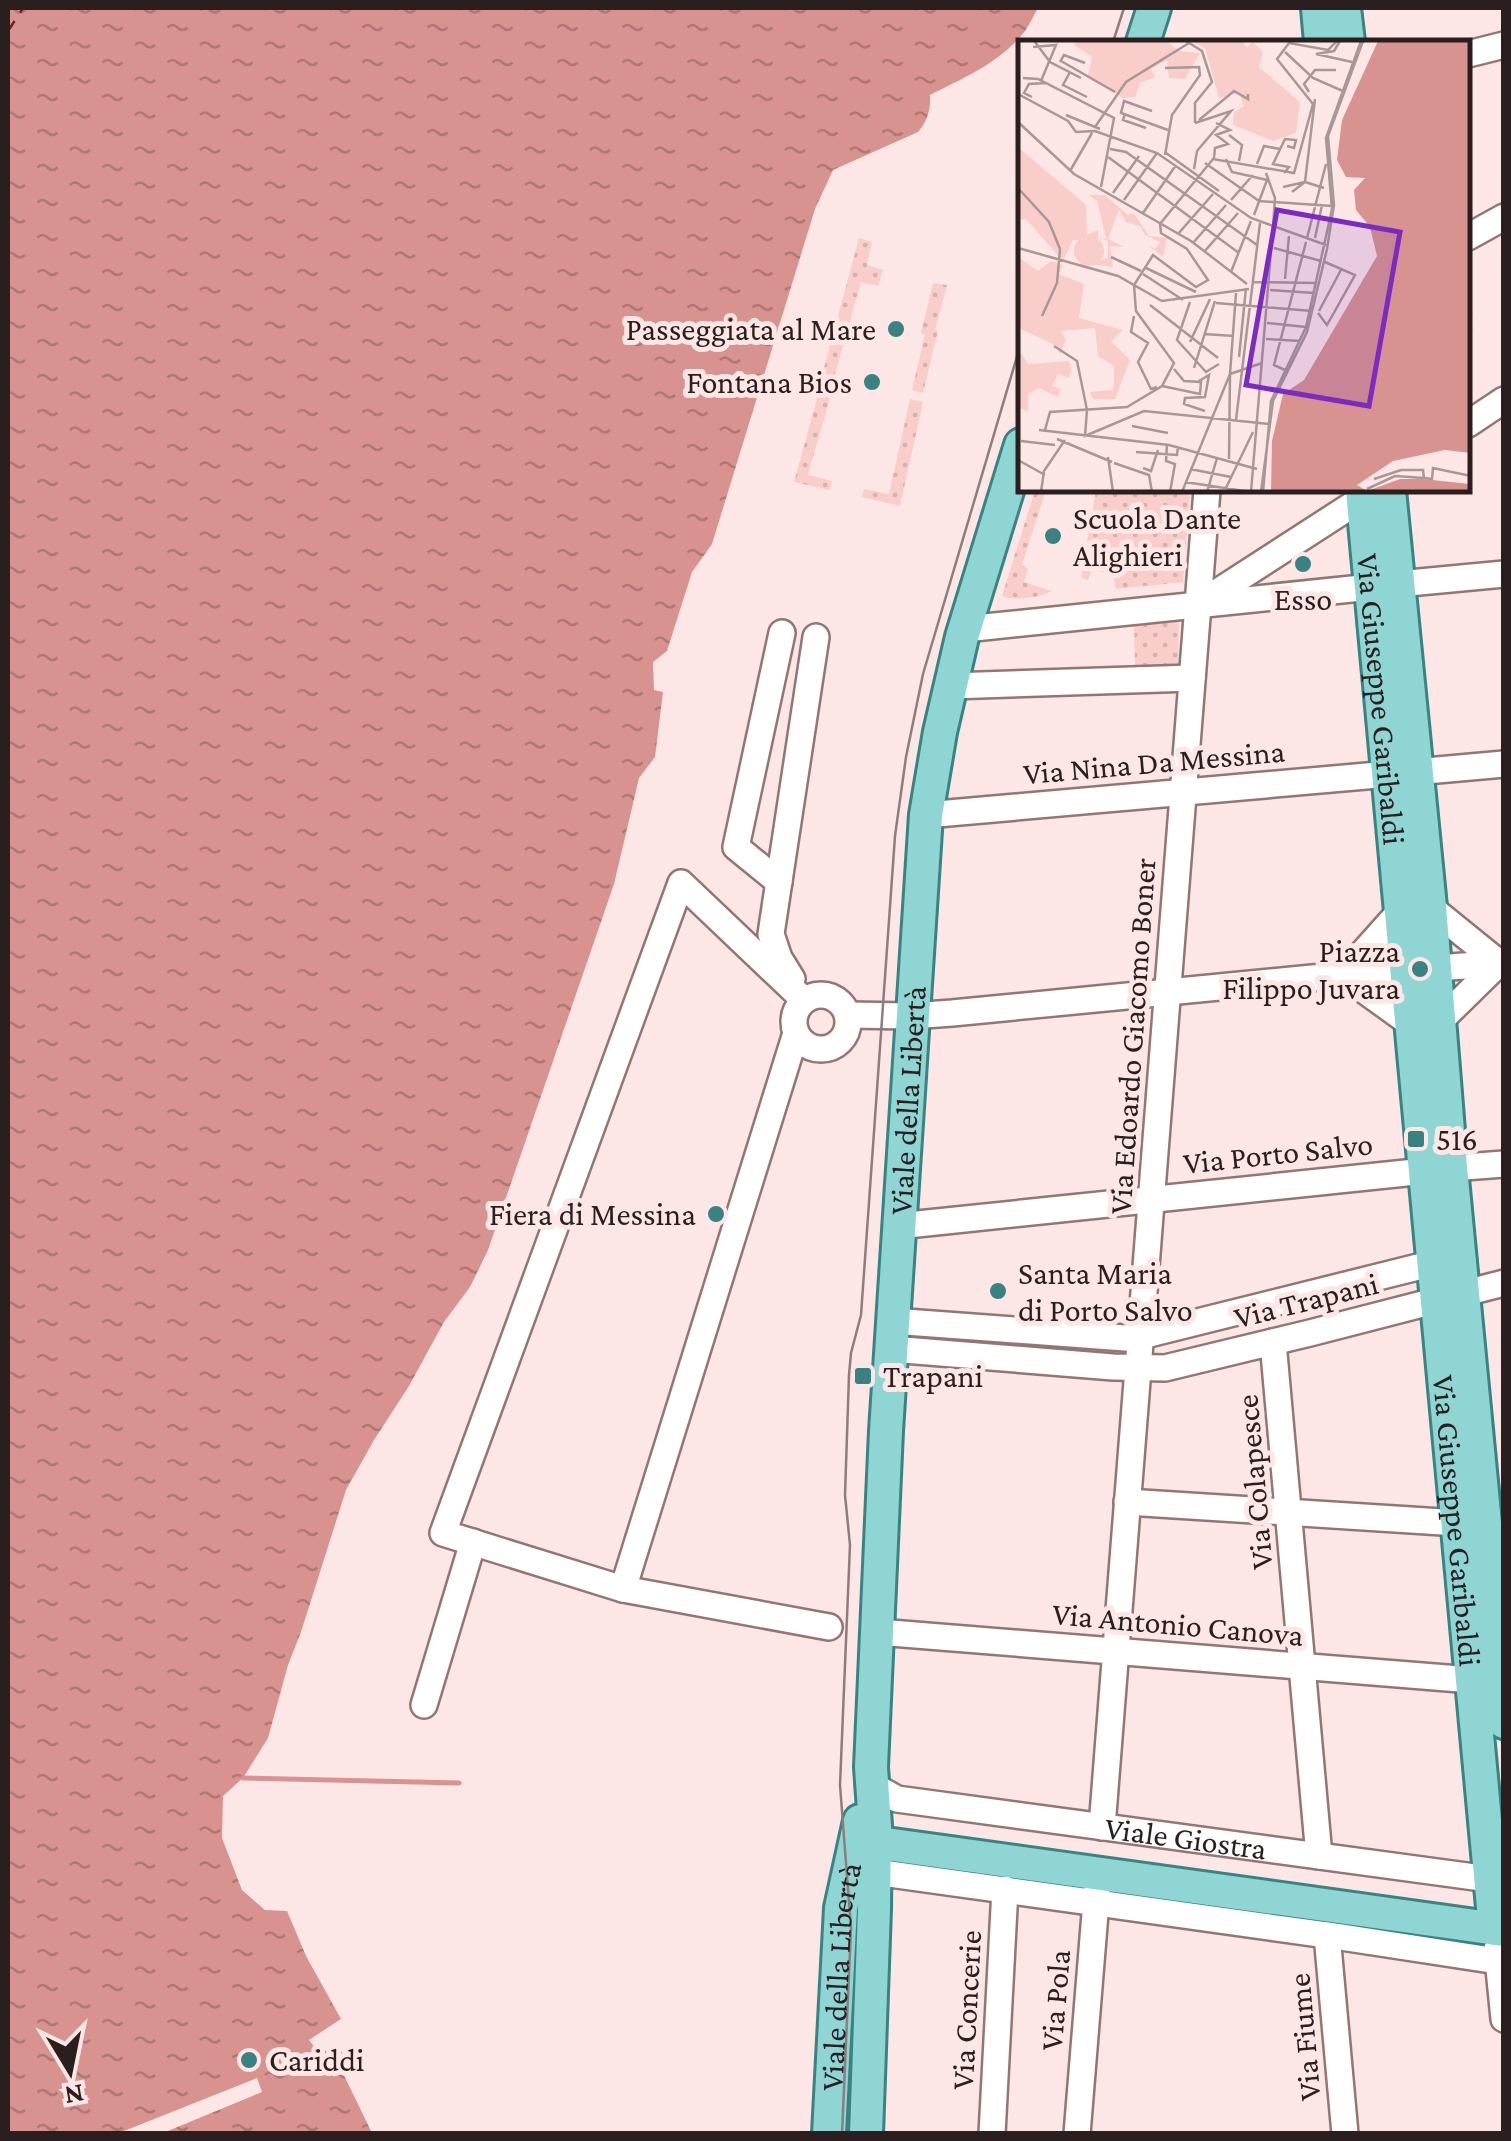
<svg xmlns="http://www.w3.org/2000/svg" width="1511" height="2141" viewBox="0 0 1511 2141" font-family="'Crimson Pro',serif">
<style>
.grass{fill:url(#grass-dots)}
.water{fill:url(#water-ripples)}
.pier{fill:#fce7e6}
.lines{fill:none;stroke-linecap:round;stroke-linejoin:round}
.stream{stroke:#d89390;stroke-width:5}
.ferry{stroke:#712024;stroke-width:2.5;stroke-dasharray:12 10;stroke-linecap:butt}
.minor-casing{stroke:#937674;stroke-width:30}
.major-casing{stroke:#3a8382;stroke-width:38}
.minor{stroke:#fff;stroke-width:25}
.major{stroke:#8ed5d4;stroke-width:32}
.tram{stroke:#8d7d7c;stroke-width:2.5}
.poi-dot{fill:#3a8281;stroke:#fce7e6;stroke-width:4}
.labels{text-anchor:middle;stroke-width:10;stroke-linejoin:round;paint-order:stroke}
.poi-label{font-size:32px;fill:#2a1e1e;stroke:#fce7e6;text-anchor:start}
.street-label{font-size:32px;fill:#2a1e1e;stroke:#fce7e6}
.inset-river{fill:none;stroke:#d89390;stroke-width:5}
.inset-road{fill:none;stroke:#a89796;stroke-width:2.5}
.view{fill:#7b2cbf;fill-opacity:0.15;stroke:#7b2cbf;stroke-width:5}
.inset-edge{fill:none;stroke:#2a1e1e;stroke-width:5}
</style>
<defs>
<pattern id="grass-dots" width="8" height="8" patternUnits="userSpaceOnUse" patternTransform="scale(2.5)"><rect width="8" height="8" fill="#f9cdca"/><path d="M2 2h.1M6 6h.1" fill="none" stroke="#d6b0ad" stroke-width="1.8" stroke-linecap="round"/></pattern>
<pattern id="water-ripples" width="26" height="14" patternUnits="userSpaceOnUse" patternTransform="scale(2.5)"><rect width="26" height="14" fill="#d89390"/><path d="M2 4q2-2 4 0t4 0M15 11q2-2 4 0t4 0" fill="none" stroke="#af7775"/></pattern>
</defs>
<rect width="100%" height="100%" fill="#fce7e6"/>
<g class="grass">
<polygon points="859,238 872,242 867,265 883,270 878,286 861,282 833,382 821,379"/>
<polygon points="933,283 947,285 935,330 938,331 923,393 912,390 925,335 921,333"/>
<polygon points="820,388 832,391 808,475 832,481 830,490 794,482"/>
<polygon points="910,399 923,402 900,506 862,497 864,489 889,494"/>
<path d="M1035 490H1046L1022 565 1028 569 1024 582 1052 591C1040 597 1014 602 1002 596Z"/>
<polygon points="1096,490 1190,490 1183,582 1116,589 1113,575 1092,569 1088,580 1081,578"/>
<polygon points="1179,617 1178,666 1135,667 1134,622"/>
</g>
<path class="water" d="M8 8H1038C1033 17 1028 28 1021 36 997 64 962 79 930 95 931 109 927 122 918 132L833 170 815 209 712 544 692 572 667 651 653 662 654 690 663 692 655 757 639 778 614 884 488 1250 470 1287 444 1322 409 1386 374 1440 346 1490 301 1632 288 1665 268 1738 243 1778 223 1796 222 1838 242 1890 265 1910 287 1911 306 1956 341 2019 309 2040 319 2053 338 2046 345 2057 339 2065 372 2133 8 2134Z"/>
<polygon class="pier" points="257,2078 262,2092 163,2133 119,2133"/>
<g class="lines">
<polyline class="stream" points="243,1778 459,1783"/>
<polyline class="ferry" points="8,31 23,8"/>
<g class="minor-casing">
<g id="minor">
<polyline points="1468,54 1504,45"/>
<polyline points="1468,237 1504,217"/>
<polyline points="1468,424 1504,400"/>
<polyline points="1398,584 1504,574"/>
<polyline points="1202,602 1363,498"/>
<polyline points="965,629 1371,587"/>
<polyline points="950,686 1192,678"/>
<polyline points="1415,772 1504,764"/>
<polyline points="926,815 1389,774"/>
<polyline points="779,882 736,847 782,633"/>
<polyline points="1430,907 1499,963"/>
<polyline points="1343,975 1402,909"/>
<polyline points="1343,975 1411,1024"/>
<polyline points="792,979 779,958 771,934 816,637"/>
<circle cx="821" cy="1022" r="27"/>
<polyline points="804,1000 681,883 443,1533 623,1589 829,1627"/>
<polyline points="848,1015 911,1016 952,1013 1343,975 1504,963"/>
<polyline points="1439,1022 1499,963"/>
<polyline points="1451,1168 1504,1164"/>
<polyline points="898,1226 1425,1171"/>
<polyline points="892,1321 1125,1338 1141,1336 1434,1263"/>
<polyline points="1273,1342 1319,1856"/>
<polyline points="891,1349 1113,1367 1165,1368 1310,1333 1504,1283"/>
<polyline points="1127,1502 1458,1523"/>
<polyline points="623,1589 796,1033"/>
<polyline points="878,1632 1472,1680"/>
<polyline points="424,1705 473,1542"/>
<path id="s1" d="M872 1785 897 1799 1504 1881"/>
<polyline points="1102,1827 1207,490"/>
<polyline points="875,1872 1341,1937 1504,1962"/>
<polyline points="1327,1935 1345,2134"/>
<polyline points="1497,1949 1504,2019"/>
<polyline points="992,2134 1005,1889"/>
<polyline points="1077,2134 1097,1889"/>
</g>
</g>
<g class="major-casing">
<g id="major">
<polyline points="1318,8 1321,42"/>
<polyline points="1344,8 1348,42"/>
<polyline points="1143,42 1154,8"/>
<path id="s2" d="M1362 490 1495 1929"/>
<polyline points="1389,490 1430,907 1451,1168 1504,1722"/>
<polyline points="857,1840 1504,1930"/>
<path id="s3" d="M829 2134 841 1908 860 1821"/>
<path id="s4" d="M866 2134 874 1909 875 1825 871 1767 886 1431 926 815 940 732 962 637 1021 445"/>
</g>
</g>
<use href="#minor" class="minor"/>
<use href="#major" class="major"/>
<g class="tram">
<polyline points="1113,42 1124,8"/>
<polyline points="842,2134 851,1928 840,1785 850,1545 845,1495 849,1375 851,1353 861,1315 895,836 906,757 923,674 1021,343"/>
</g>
</g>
<g class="poi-dot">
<circle cx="896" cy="329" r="10"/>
<circle cx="872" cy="382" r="10"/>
<circle cx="1053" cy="536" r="10"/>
<circle cx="1303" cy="564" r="10"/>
<circle cx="1420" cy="969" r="10"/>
<rect x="1406" y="1129" width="20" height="20" rx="5"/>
<circle cx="716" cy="1214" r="10"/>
<circle cx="998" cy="1291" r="10"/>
<rect x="853" y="1366" width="20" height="20" rx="5"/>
<circle cx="249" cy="2060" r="10"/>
</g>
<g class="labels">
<g class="poi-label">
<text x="876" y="340" text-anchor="end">Passeggiata al Mare</text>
<text x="852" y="393" text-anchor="end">Fontana Bios</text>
<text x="1073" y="529">Scuola Dante<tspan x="1073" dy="37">Alighieri</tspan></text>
<text x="1303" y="610" text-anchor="middle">Esso</text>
<text x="1400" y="962" text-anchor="end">Piazza<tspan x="1400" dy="37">Filippo Juvara</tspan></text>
<text x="1436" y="1150">516</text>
<text x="696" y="1225" text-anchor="end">Fiera di Messina</text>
<text x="1018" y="1284">Santa Maria<tspan x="1018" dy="37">di Porto Salvo</tspan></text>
<text x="883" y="1387">Trapani</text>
<text x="269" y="2071">Cariddi</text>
</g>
<g class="street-label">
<text dy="11" stroke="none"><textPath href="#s2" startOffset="210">Via Giuseppe Garibaldi</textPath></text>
<text transform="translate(1154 762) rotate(-5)" y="11">Via Nina Da Messina</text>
<text transform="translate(1132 1036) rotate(-86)" y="11">Via Edoardo Giacomo Boner</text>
<text dy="11" stroke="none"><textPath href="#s4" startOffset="1035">Viale della Libertà</textPath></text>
<text transform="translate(1278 1153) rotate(-6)" y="11">Via Porto Salvo</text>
<text transform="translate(1306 1300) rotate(-14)" y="11">Via Trapani</text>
<text transform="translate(1254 1482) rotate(-95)" y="11">Via Colapesce</text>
<text dy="11" stroke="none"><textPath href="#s2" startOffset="1035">Via Giuseppe Garibaldi</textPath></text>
<text transform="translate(1178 1624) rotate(5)" y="11">Via Antonio Canova</text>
<text dy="11" stroke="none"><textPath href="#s1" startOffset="320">Viale Giostra</textPath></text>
<text dy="11" stroke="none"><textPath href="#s3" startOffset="158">Viale della Libertà</textPath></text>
<text transform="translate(1055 2000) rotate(-85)" y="11">Via Pola</text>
<text transform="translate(966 2010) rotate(-87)" y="11">Via Concerie</text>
<text transform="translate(1304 2037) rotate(-95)" y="11">Via Fiume</text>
</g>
</g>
<g transform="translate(1018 40)">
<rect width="452" height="452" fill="#fce7e6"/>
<path d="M59 1H149L160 11 182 13 167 39 151 38 149 20 133 29 137 37 122 43 117 57 105 58 70 35 74 17 56 5ZM173 1H224L229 7 235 2 245 12 241 27 282 62 278 93 255 101 215 85 216 72 226 66 221 53 201 58 187 8ZM0 107 68 165 69 195 80 190V198L88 199 79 161 71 155H87L110 175 115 172 131 196 149 198 145 217 131 206 137 209 142 202 127 195 122 186 108 182 101 170 90 199 106 207 92 206 95 227 73 224 90 218V201L84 199 55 200 45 221 8 179 0 180ZM0 217 20 231 33 221 45 225 41 234 66 244 61 278 105 290 93 301 112 320 97 359H75L72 352 95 350 96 340V326L80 316 77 288 43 291 48 300 42 314 39 306 0 288ZM0 308 10 324 51 321 53 331 51 338 40 334 34 346 42 349 40 357 21 348 10 354V372L0 367Z" fill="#f9cdca"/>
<path d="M56 211a15 15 0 1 1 30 0a15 15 0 1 1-30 0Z" fill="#f9cdca"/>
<path d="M360 1H452V413L427 410 375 421 339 445 349 451 382 439H404L452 444V452H253L254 401 265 354 286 340 359 216 352 187 338 170 336 150 347 138 328 137 319 120 324 80Z" fill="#d89390"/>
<path class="inset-river" d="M324 97 365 101 453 75M430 309 453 288M409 318 453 302M300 452 308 409 376 338 402 322M306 452 318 407 453 272M311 452 323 412 424 314M316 452 322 424 377 365 453 362M320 452 331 422 419 333 453 315M327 452 333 430 438 323"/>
<path class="inset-road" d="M168 1 184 11 194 42 177 63V83M322 1 316 11 298 14 334 22M17 2 32 22 63 38M15 7 38 5 23 41M267 12 295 38 327 52M43 21 97 52M42 22 46 15 67 23M147 28 181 27 182 35 154 75 147 115M52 32 45 45 69 57M5 38 20 39 96 78 83 147M291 52 286 44 297 30H318M0 54 50 81 58 92 77 91 139 113 233 178 308 205M14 57 6 53 11 44 28 43M134 71 106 61 103 73 150 90M107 74 105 80 128 88M48 75 82 89M181 80 216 51 230 59V54M0 82 56 134 173 201 229 244M77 87 108 42 171 3M211 95 224 105 221 121M92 109 108 112 239 205M148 113 201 151M90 117 221 213M196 118 197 108 210 104 198 95 212 90 198 83M208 119 214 132 249 140 236 175M187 123 241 161 314 166M239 124 246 106 262 109M176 129 179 111 213 71 177 83M52 131 74 93M248 133 257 158 255 187M266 133 271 127 255 124 267 99 278 100 276 108 269 106M265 147 287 142 297 59M0 148 31 182 42 209 39 243 24 276M274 152 287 142 306 148M95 153 121 116M106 160 139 113M213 160 235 135M125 173 158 125M160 194 195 154M289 198 308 124M297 198 304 165M175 203 208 165M0 208 100 236 144 261 231 249M256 208 303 221M186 212 220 173M93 217 123 231M128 228 178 252M213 232 233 181M125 234 165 260M267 239 271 196M234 242 298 243M252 250 296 253M172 262 159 300 188 332 201 324M198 263 294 271M132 265 200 318M301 271 324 228M300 273 309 285 337 235 307 222M116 276 113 292 130 303 120 322 133 349 139 347M249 283 288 287M186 294 216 296M248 299 282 301M172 302 192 259M36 306 59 321 69 370M221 317 228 248M176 328 197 261M267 330 256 325 288 202M181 341 191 335 187 357 167 358 166 364 187 371M144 346 182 354 183 342 166 341 156 329M69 370 67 396 126 371 251 384M218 380 242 183M114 386 150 393M21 390 151 405 239 429M27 390 32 372 109 367 144 346 156 323 118 271 116 245 135 215 178 247 190 240 169 209 143 193 142 184 195 119 276 133 295 64 259 19 271 3 310 10 319 1M39 399 94 422M3 401 37 405M149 404 148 421 157 424 152 452M118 412 159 415 160 407M90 417 95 452M211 419 212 334 244 323M0 420 27 435M96 423 131 435 134 452M125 428 133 431 140 410M172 429 213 437M356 439 383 430H405L406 438 414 439 415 428 453 436M167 442 233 452M349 449 377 436 406 438M23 452 26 431 47 400M164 452 212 334 218 253M189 452 199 418M206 452 235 392M233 452 255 187M243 452 255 361 289 292 309 209 316 165 310 96 345 1M245 452 253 361 288 287 314 169 308 98 343 1"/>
<path class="view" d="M259 170 382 192 351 366 228 345Z"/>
<rect width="452" height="452" class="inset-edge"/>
</g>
<rect width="1511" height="2141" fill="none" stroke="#2a1e1e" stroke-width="20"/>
<g transform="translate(70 2071) rotate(170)" stroke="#fce7e6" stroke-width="8" paint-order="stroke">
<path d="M0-8L18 38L0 25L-18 38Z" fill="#2a1e1e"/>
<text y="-15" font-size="28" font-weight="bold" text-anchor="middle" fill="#2a1e1e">N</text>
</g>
</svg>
